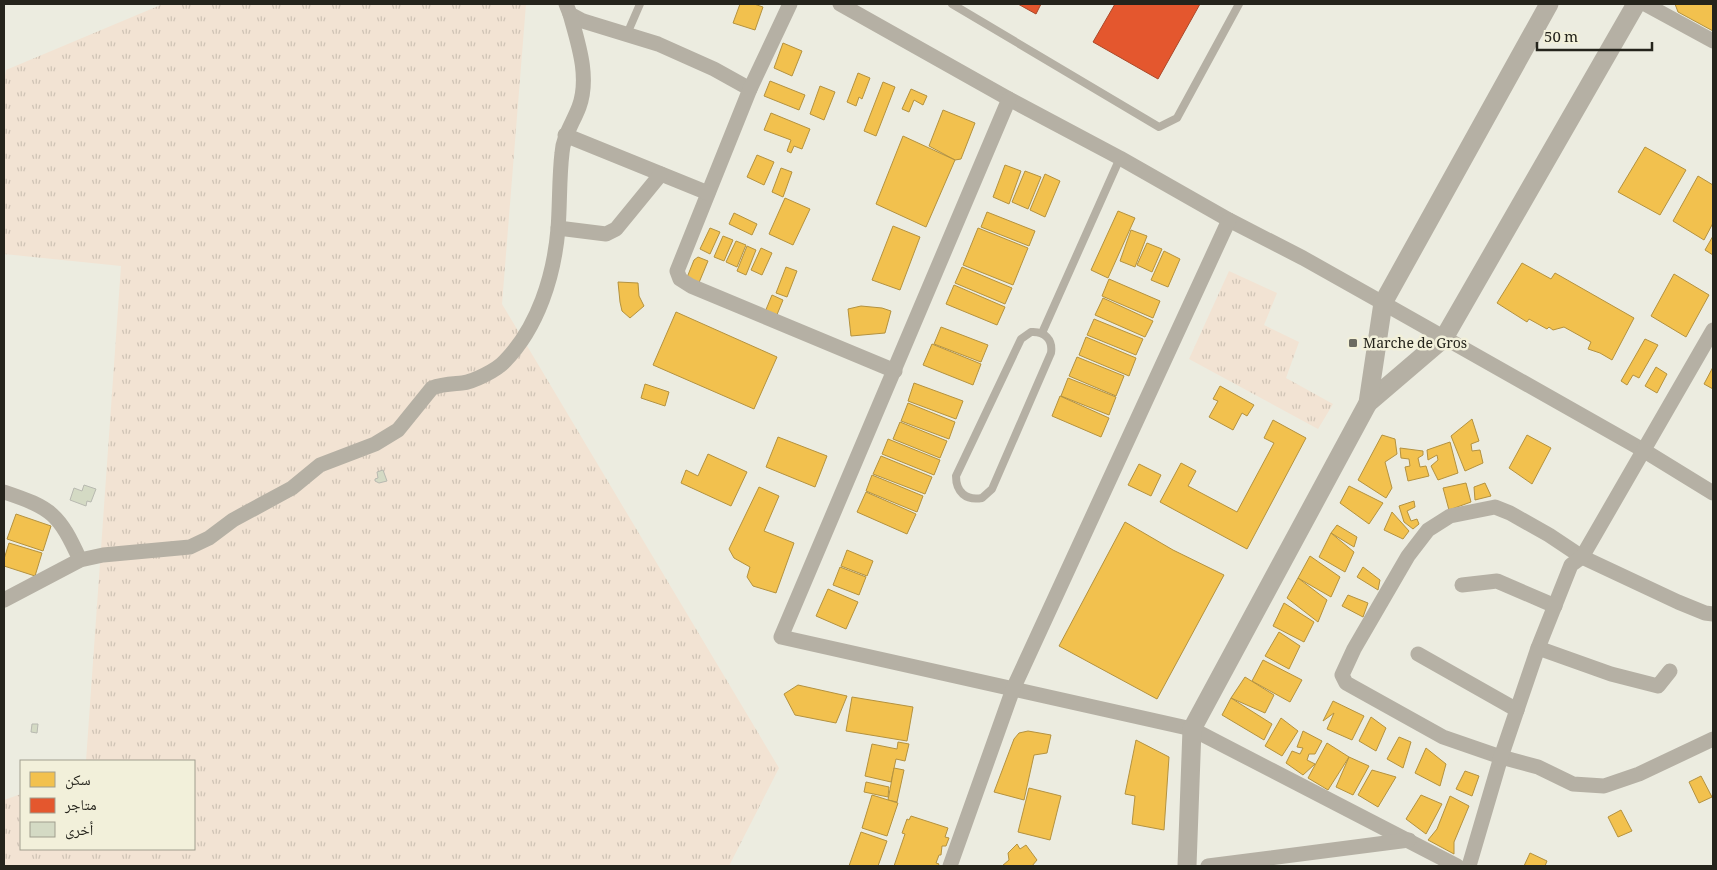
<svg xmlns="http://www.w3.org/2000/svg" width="1717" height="870" viewBox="0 0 1717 870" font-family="Georgia,'Noto Naskh Arabic',serif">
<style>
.grass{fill:url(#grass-tufts)}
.homes{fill:#f2c14e;stroke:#b4923f}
.shops{fill:#e4572e;stroke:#ab4829}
.building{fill:#d4dac4;stroke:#b8b9b0}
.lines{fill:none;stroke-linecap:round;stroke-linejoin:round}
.service{stroke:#b5b0a4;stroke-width:8}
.minor{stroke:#b5b0a4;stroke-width:15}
.tertiary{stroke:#b5b0a4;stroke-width:19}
.poi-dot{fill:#6b6a61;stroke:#f2f0da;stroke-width:2}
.labels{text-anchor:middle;stroke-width:5;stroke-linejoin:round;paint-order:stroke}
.poi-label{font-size:14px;fill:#25241c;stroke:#f2f0da;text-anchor:start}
</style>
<defs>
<pattern id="grass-tufts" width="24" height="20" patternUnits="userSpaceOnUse" patternTransform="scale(1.25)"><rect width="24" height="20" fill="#f2e3d3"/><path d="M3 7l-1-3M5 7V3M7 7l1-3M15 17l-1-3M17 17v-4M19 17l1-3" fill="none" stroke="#cfc3b5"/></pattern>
</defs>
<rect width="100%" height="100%" fill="#ecece0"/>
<g class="grass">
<polygon points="163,4 526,4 502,304 779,768 729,866 4,866 4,800 21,794 21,849 194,849 194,761 86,761 121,266 4,254 4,81 6,70"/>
<polygon points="1229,271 1277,293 1264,325 1299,342 1286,378 1333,404 1318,429 1189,359"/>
</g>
<g class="homes">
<polygon points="740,4 754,4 763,7 755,30 733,23"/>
<polygon points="1675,4 1713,4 1713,31 1678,12"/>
<polygon points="783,43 802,51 792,76 774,68"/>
<polygon points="858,73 870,78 862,99 859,97 856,106 847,102"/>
<polygon points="770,81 805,95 799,110 764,96"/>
<polygon points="883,82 895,87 876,136 864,131"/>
<polygon points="820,86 835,92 824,120 810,114"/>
<polygon points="911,89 927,96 923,105 914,100 909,112 902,109"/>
<polygon points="943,110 975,123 961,159 955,160 929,146"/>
<polygon points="771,113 810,129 802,149 794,146 791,153 787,151 791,140 764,130"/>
<polygon points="903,136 955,160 926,227 876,204"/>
<polygon points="1645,147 1686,170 1660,215 1618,192"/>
<polygon points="757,155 774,162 764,185 747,177"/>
<polygon points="1005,165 1021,171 1009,204 993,197"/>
<polygon points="781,168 792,172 783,197 772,192"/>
<polygon points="1025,171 1041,177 1028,209 1012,202"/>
<polygon points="1045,174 1060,181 1045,217 1030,210"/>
<polygon points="1698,176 1713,185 1713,223 1704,240 1673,221"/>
<polygon points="785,198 810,209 793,245 769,234"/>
<polygon points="1118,211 1135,218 1108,278 1091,270"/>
<polygon points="987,212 1035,231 1029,246 981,227"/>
<polygon points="734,213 757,224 752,235 729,224"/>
<polygon points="893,226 920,237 900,290 872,280"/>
<polygon points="710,228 720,232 710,254 700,249"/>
<polygon points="978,228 1028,248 1013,285 963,265"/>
<polygon points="1131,230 1147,236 1135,267 1120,261"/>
<polygon points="723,236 733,240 724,261 714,257"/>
<polygon points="1713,236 1713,255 1705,250"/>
<polygon points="736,241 746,245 737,267 726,262"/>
<polygon points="1147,243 1162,249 1152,272 1137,265"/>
<polygon points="747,246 756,250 746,275 737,271"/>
<polygon points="761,248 772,253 762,275 751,270"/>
<polygon points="1164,251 1180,259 1168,287 1151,280"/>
<polygon points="698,257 708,261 698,285 686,280 694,260"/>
<polygon points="1522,263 1551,279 1555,273 1634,318 1612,360 1600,353 1588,349 1591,342 1564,327 1553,330 1549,327 1547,329 1529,319 1527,322 1497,303"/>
<polygon points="786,267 797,271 787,297 776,293"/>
<polygon points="962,267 1012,288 1005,304 955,283"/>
<polygon points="1674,274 1709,295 1686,337 1651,316"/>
<polygon points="1109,279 1160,301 1153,318 1102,296"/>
<polygon points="618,282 638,283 639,296 644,306 630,318 622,311 620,302"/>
<polygon points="954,285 1005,307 997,325 946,304"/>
<polygon points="772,295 783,300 776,317 765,312"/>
<polygon points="1103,298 1153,321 1145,337 1095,315"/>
<polygon points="861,306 882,308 891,311 885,333 851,336 848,309"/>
<polygon points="676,312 777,357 754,409 653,365"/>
<polygon points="1094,319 1143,339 1136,355 1087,335"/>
<polygon points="941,327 988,345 981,362 934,344"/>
<polygon points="1086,337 1136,358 1129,376 1079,355"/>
<polygon points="1645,339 1658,345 1639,378 1633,375 1627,385 1621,381"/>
<polygon points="932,344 981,364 973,385 923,365"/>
<polygon points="1077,357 1124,376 1116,396 1069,376"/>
<polygon points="1656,367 1667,374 1657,393 1645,386"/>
<polygon points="1713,367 1713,389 1704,384"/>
<polygon points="1068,378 1116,397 1109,415 1061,396"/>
<polygon points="914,383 963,401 956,419 908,401"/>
<polygon points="645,384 669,392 665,406 641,398"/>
<polygon points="1220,386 1254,405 1247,416 1242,413 1233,430 1209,417 1218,401 1213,399"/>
<polygon points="1060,396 1109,418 1101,437 1052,416"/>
<polygon points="908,403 955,422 949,439 901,421"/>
<polygon points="1472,419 1479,441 1471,444 1472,451 1480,450 1483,463 1465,471 1451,436"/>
<polygon points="1273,420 1306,438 1247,549 1160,502 1181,463 1196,471 1188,486 1237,512 1274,443 1264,438"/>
<polygon points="900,422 947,441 940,458 893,439"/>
<polygon points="1382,435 1395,439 1397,454 1385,462 1392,488 1386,498 1358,480"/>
<polygon points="1527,435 1551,448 1532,484 1509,468"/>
<polygon points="778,437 827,456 815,487 766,467"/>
<polygon points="888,439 940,460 934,475 882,454"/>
<polygon points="1450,442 1458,473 1438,480 1431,466 1438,460 1437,455 1428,460 1427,450"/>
<polygon points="1400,448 1423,451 1423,455 1418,458 1420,467 1426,466 1429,476 1408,481 1405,467 1410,466 1409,459 1401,458"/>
<polygon points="708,454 747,472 731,506 681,483 686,470 698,476"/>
<polygon points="881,456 932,477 925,494 873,474"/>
<polygon points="1139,464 1161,475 1151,496 1128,485"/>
<polygon points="872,475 923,496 917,512 866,491"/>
<polygon points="1466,483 1471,502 1449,510 1443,488"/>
<polygon points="1485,483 1491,496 1475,500 1474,487"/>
<polygon points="1349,486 1383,503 1369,524 1340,503"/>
<polygon points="759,487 779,496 764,531 794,543 776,593 753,586 747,577 750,567 734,558 729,549"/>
<polygon points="866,492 916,514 907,534 857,512"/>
<polygon points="1414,501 1415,507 1407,511 1411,521 1417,519 1419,524 1413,529 1404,522 1399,506"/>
<polygon points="1392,512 1409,531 1403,539 1384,530"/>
<polygon points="16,514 51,526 43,551 7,539"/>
<polygon points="1125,522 1173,550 1224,575 1157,699 1059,646"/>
<polygon points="1337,525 1357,537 1354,547 1331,533"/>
<polygon points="1331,533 1354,552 1345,572 1319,557"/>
<polygon points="9,543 42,553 35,576 4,566 4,559"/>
<polygon points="847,550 873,561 867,576 841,566"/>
<polygon points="1310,556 1340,577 1331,597 1298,578"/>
<polygon points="840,567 866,577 859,595 833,585"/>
<polygon points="1363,567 1380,580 1378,590 1357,577"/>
<polygon points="1298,578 1327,600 1318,622 1287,598"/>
<polygon points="828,589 858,602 846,629 816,616"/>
<polygon points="1348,595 1368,603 1363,617 1342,606"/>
<polygon points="1284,603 1314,622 1304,642 1273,626"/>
<polygon points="1279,632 1300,646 1289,669 1265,656"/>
<polygon points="1263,660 1302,680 1290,702 1252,681"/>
<polygon points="1245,677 1274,695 1265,713 1231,698"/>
<polygon points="798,685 847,696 836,723 795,715 784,694"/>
<polygon points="852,697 913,707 907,741 846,731"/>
<polygon points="1231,698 1272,724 1264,740 1222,715"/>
<polygon points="1333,701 1364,716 1352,740 1327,729 1334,713 1323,721"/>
<polygon points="1371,717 1386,728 1376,751 1359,741"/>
<polygon points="1281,718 1298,731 1282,756 1265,746"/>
<polygon points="1028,731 1051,735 1047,753 1034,755 1024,800 994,792 1014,739 1019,733"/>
<polygon points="1303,731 1322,741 1315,754 1309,754 1307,760 1315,764 1303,775 1286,763 1292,751 1300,754 1303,748 1297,747"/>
<polygon points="1399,737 1411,742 1403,768 1387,759"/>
<polygon points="1136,740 1169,757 1164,830 1132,824 1135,796 1125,794"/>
<polygon points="898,742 909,744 905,761 896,759 891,782 865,776 872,744 897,749"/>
<polygon points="1327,743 1349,757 1328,790 1308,778"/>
<polygon points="1426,748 1446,764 1440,786 1415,773"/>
<polygon points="1349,757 1369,766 1353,795 1336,787"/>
<polygon points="894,768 904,770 897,802 888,800"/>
<polygon points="1372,770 1396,777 1378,807 1358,795"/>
<polygon points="1465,771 1479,776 1472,796 1456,789"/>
<polygon points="1701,776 1712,797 1699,803 1689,782"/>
<polygon points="866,782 889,787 888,797 864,792"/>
<polygon points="1029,788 1061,796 1050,840 1018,832"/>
<polygon points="872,795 898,803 887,836 862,828"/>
<polygon points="1421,795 1442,804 1426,834 1406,819"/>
<polygon points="1450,796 1469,806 1454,842 1454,854 1428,840 1437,829"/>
<polygon points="1621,810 1632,831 1618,837 1608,817"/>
<polygon points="911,816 948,828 945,837 949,838 946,846 942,846 941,855 939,855 936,863 939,864 938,866 894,866 905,834 902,833 907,819 909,820"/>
<polygon points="861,832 887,841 878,866 849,866"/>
<polygon points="1017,844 1020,849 1026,845 1037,860 1032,866 1002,866 1009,860 1008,853"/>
<polygon points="1530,853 1547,861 1545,866 1524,866"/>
</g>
<g class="shops">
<polygon points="1018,4 1041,4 1036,14"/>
<polygon points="1115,4 1200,4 1158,79 1093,42"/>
</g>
<g class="building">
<polygon points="383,470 387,481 379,483 375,481 375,479 378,478 377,472"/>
<polygon points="84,485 96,489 91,502 87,501 86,506 70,500 74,488 82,491"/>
<polygon points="32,724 38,724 37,733 31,732"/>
</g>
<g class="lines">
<g class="service">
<polyline points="952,4 1159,127 1177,118 1239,4"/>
<polyline points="627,34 640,4"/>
<path d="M1031 332C1045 331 1053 340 1051 353L992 489 982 498C966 501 956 492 956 476L1021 339Z"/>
<polyline points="1042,333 1120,158"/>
</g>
<g class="minor">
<polyline points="566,4 570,14 583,21 658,44 714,69 750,89"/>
<polyline points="790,4 750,89 677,271 680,279 691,286 895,371"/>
<polyline points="840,4 1009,99 1120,158 1229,220 1303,258 1383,303 1643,450 1713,493"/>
<polyline points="1645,4 1713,41"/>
<polyline points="1009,99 781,637 1192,729 1457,866"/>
<polyline points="565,135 708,193"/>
<polyline points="558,228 606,234 616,229 661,174"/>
<path d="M4 492C52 508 59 514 80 560"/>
<polyline points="1462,585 1497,581 1555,606"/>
<path d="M4 600 80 560 103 555 190 547 209 538 233 520 292 488 320 465 375 444 398 430 432 388C442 384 451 384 462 383 473 382 497 370 505 361 538 327 554 276 558 229 560 204 559 178 562 153 563 136 573 123 579 107 590 77 578 43 570 14"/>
<polyline points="1713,614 1705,613 1678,602 1582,557 1549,535 1510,513 1495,507 1450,516 1428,530 1408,556 1354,649 1342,675 1346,683 1443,737 1501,757 1538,767 1573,784 1604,786 1639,774 1713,739"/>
<polyline points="1538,648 1611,674 1658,686 1670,671"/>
<polyline points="1418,654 1517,710"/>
<polyline points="950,866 1013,689 1229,220"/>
<polyline points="1208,866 1409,840"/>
<polyline points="1469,866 1501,757 1538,648 1571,565 1582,557 1713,330"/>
</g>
<g class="tertiary">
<polyline points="1368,403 1444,338 1636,4"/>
<polyline points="1187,866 1192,729 1368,403 1383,303 1549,4"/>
</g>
</g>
<rect class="poi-dot" x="1348" y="338" width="10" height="10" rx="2.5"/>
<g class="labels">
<g class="poi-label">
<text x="1363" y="348">Marche de Gros</text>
</g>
</g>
<rect width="1717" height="870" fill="none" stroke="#25241c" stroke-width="10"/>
<rect x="20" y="760" width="175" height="90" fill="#f2f0da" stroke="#a09e8e"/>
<rect x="30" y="772" width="25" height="15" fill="#f2c14e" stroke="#a09e8e"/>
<text x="65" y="785" font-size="15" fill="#25241c">سكن</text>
<rect x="30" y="798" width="25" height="15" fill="#e4572e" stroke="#a09e8e"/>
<text x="65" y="810" font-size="15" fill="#25241c">متاجر</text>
<rect x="30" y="822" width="25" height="15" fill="#d4dac4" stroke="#a09e8e"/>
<text x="65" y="835" font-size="15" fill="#25241c">أخرى</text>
<path d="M1537 42v8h115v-8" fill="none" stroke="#25241c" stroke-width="2.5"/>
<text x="1544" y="42" font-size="15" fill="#25241c" stroke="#f2f0da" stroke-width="4" paint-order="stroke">50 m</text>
</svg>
